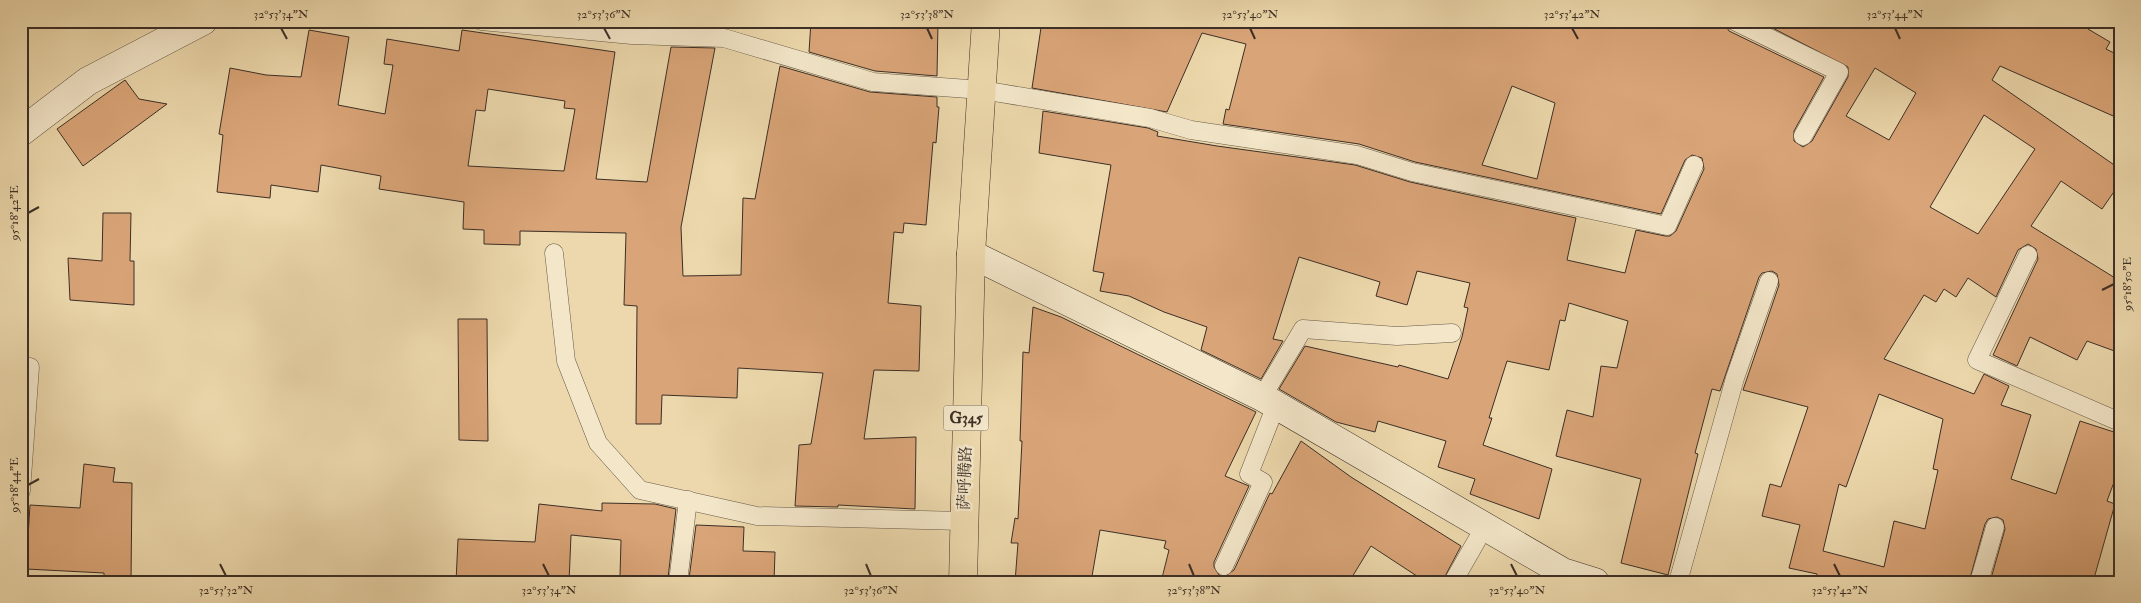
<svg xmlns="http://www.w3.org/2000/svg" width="2141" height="603" viewBox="0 0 2141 603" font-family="'IM FELL Double Pica','Noto Serif SC',serif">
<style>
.building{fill:#d9a477;stroke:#3c2f26;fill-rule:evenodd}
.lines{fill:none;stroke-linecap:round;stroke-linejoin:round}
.lane-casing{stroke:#685948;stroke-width:19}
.secondary-casing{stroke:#3c2f26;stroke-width:29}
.highway-casing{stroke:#3c2f26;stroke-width:29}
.lane{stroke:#f3e6c9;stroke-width:18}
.secondary{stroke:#f3e6c9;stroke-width:28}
.highway{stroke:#ecd8ac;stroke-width:28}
.ticks{fill:none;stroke:#3c2f26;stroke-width:2}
.labels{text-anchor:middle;stroke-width:5;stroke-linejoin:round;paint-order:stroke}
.shield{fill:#f3e6c9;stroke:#736657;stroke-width:1}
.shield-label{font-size:15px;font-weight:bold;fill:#3c2f26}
.street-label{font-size:16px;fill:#3c2f26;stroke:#f3e6c9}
.neatline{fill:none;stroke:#3c2f26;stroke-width:2}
.ticks-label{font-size:12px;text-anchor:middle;fill:#3c2f26}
</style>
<rect width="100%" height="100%" fill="#ecd8ac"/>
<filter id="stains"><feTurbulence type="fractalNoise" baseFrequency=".004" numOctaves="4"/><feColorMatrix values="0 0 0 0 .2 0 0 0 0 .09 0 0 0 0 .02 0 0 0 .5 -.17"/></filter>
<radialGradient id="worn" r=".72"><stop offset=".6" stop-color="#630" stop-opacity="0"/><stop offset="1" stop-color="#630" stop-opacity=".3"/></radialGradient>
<g class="building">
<polygon points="676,21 720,21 719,27 675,26"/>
<polygon points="811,21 938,21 937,76 875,71 809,52"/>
<path d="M1042 21H1723L1729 31 1824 77 1794 131V141L1803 147 1812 141 1848 77V67L1759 21H2092L2088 29 2110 42 2106 49 2120 56V119L2000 66 1992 80 2120 169V183L2102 209 2061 181 2031 226 2120 281V353L2087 341 2077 360 2030 337 2017 366 1993 355 2038 259 2036 249 2028 244 2018 250 1996 297 1968 278 1956 297 1944 289 1936 302 1924 295 1884 359 1974 394 1984 374 2009 386 2001 405 2031 415 2011 479 2056 494 2080 421 2120 434V466L2107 501 2115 504 2093 582H1990L2005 529 2003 520 1997 517 1988 519 1985 524 1969 582H1816L1817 574 1789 568 1800 525 1762 516 1770 484 1781 487 1808 407 1743 390 1779 285 1777 274 1772 271 1762 273 1759 277 1720 391 1712 389 1695 453 1698 454 1668 575 1621 563 1641 479 1556 456 1567 410 1593 417 1601 366 1617 368 1628 321 1569 303 1565 321 1560 320 1549 370 1507 361 1489 418H1492L1483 445 1552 469 1539 519 1470 494 1475 479 1438 467 1446 441 1378 421 1375 432 1336 422 1279 389 1305 346 1398 367 1399 365 1448 379 1462 337 1468 308 1464 307 1470 283 1417 271 1407 305 1376 296 1380 282 1299 257 1273 339 1283 341 1261 379 1201 350 1207 327 1164 312 1129 296 1100 291 1104 273 1093 271 1111 165 1039 153 1043 111 1148 128 1158 132 1157 136 1217 146 1355 165 1410 182 1576 218 1567 260 1625 273 1636 230 1665 236H1670L1676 231 1704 169 1702 158 1692 155 1685 160 1661 214 1415 162 1359 144 1223 124 1226 109 1229 110 1246 44 1202 33 1167 112 1032 88ZM1875 68 1916 93 1889 140 1846 116ZM1512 86 1555 103 1537 179 1482 165ZM1984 115 2035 149 1978 234 1930 207ZM1879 394 1943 419 1933 469 1938 470 1925 529 1894 521 1884 567 1823 551 1839 484 1846 487Z"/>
<path d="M309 30 349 37 338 105 385 114 393 65 384 64 387 39 459 51 462 30 615 52 596 179 647 182 671 47 715 48 681 227 683 276 741 275 743 198 755 199 780 66 870 92 937 97V107H939L936 143 933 142 926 225 904 223 903 233 894 232 888 303 921 306 919 371 874 370 864 439 916 437 915 509 838 505V507L795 506 799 445 811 444 823 373 738 368 737 398 662 395 661 424H636L637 306 624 305 626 233 520 231V245L484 244V230L463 229 464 202 379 189 381 176 321 165 318 192 271 185 270 198 217 192 223 135 219 134 230 68 266 75 301 77ZM488 89 565 101 564 108 575 109 564 171 468 166 476 110 485 111Z"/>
<polygon points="125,80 139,99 167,104 83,166 57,129"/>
<polygon points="103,213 131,213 130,261 134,261 134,305 70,300 68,258 102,261"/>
<polygon points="1033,307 1061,317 1256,412 1225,476 1249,486 1214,562 1214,567 1219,575 1225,576 1234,570 1270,493 1272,494 1301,441 1351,477 1461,546 1442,582 1426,582 1371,546 1349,582 1161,582 1169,550 1164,548 1166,541 1100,530 1091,582 1015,582 1018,543 1011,543 1015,518 1018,519 1022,441 1020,441 1023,352 1029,353"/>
<polygon points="458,319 487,319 488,441 459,440"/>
<polygon points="84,464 115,468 113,482 132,483 131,582 104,582 104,573 26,569 30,505 80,508"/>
<polygon points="602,503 655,504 676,509 668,578 620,576 621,540 571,535 569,582 456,582 458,539 535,542 539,504 602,511"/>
<polygon points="696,525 744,527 743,551 775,552 774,582 702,582 702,580 689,579"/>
</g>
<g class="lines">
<g class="lane-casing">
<g id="lane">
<polyline points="481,21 632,35 724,38 873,82 982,90 1150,118 1191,130 1357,155 1412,172 1667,226 1694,165"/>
<polyline points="1734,21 1839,72 1803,136"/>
<polyline points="554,253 566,361 598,443 640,490 757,516 963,521"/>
<polyline points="2028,255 1977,360 2120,422"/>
<polyline points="1262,397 1303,329 1397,336 1452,333"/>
<polyline points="21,491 30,367"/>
<polyline points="1224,566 1263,482 1249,474 1276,405"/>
<polyline points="678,582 688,500"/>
<polyline points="1453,582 1485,526"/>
<polyline points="1678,582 1735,378 1769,281"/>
<polyline points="1979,582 1995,527"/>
</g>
</g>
<g class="secondary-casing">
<g id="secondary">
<polyline points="21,132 88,81 203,21"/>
<polyline points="971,254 1262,397 1563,572 1595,582"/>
</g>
</g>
<g class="highway-casing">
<polyline id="highway" points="963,582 971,254 986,21"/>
</g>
<use href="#lane" class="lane"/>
<use href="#secondary" class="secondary"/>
<use href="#highway" class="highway"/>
</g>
<path class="ticks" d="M281 28 287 39M604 28 610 39M927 28 932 39M1250 28 1255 39M1572 28 1578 39M1895 28 1900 39M28 213 39 207M2102 290 2114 284M28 485 39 479M220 564 226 576M543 564 549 576M866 564 871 576M1189 564 1194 576M1511 564 1517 576M1834 564 1840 576"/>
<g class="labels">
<rect class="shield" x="943.5" y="405.5" width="45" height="25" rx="4"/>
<g class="shield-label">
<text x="966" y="423">G345</text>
</g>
<g class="street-label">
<text transform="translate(964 478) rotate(-88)" y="6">萨呼腾路</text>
</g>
</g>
<rect width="2141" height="603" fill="none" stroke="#ecd8ac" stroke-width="55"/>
<rect x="28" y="28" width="2086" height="548" class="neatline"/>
<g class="ticks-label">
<text x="281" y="18">32°53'34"N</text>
<text x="604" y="18">32°53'36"N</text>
<text x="927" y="18">32°53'38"N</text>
<text x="1250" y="18">32°53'40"N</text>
<text x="1572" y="18">32°53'42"N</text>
<text x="1895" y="18">32°53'44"N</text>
<text transform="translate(14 213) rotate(-90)" y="4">95°18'42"E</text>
<text transform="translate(2127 284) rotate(-90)" y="4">95°18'50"E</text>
<text transform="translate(14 485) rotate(-90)" y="4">95°18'44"E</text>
<text x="226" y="594">32°53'32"N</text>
<text x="549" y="594">32°53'34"N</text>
<text x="871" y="594">32°53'36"N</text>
<text x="1194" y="594">32°53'38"N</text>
<text x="1517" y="594">32°53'40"N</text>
<text x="1840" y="594">32°53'42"N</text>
</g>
<rect width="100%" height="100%" filter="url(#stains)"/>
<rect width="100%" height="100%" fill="url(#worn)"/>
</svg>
